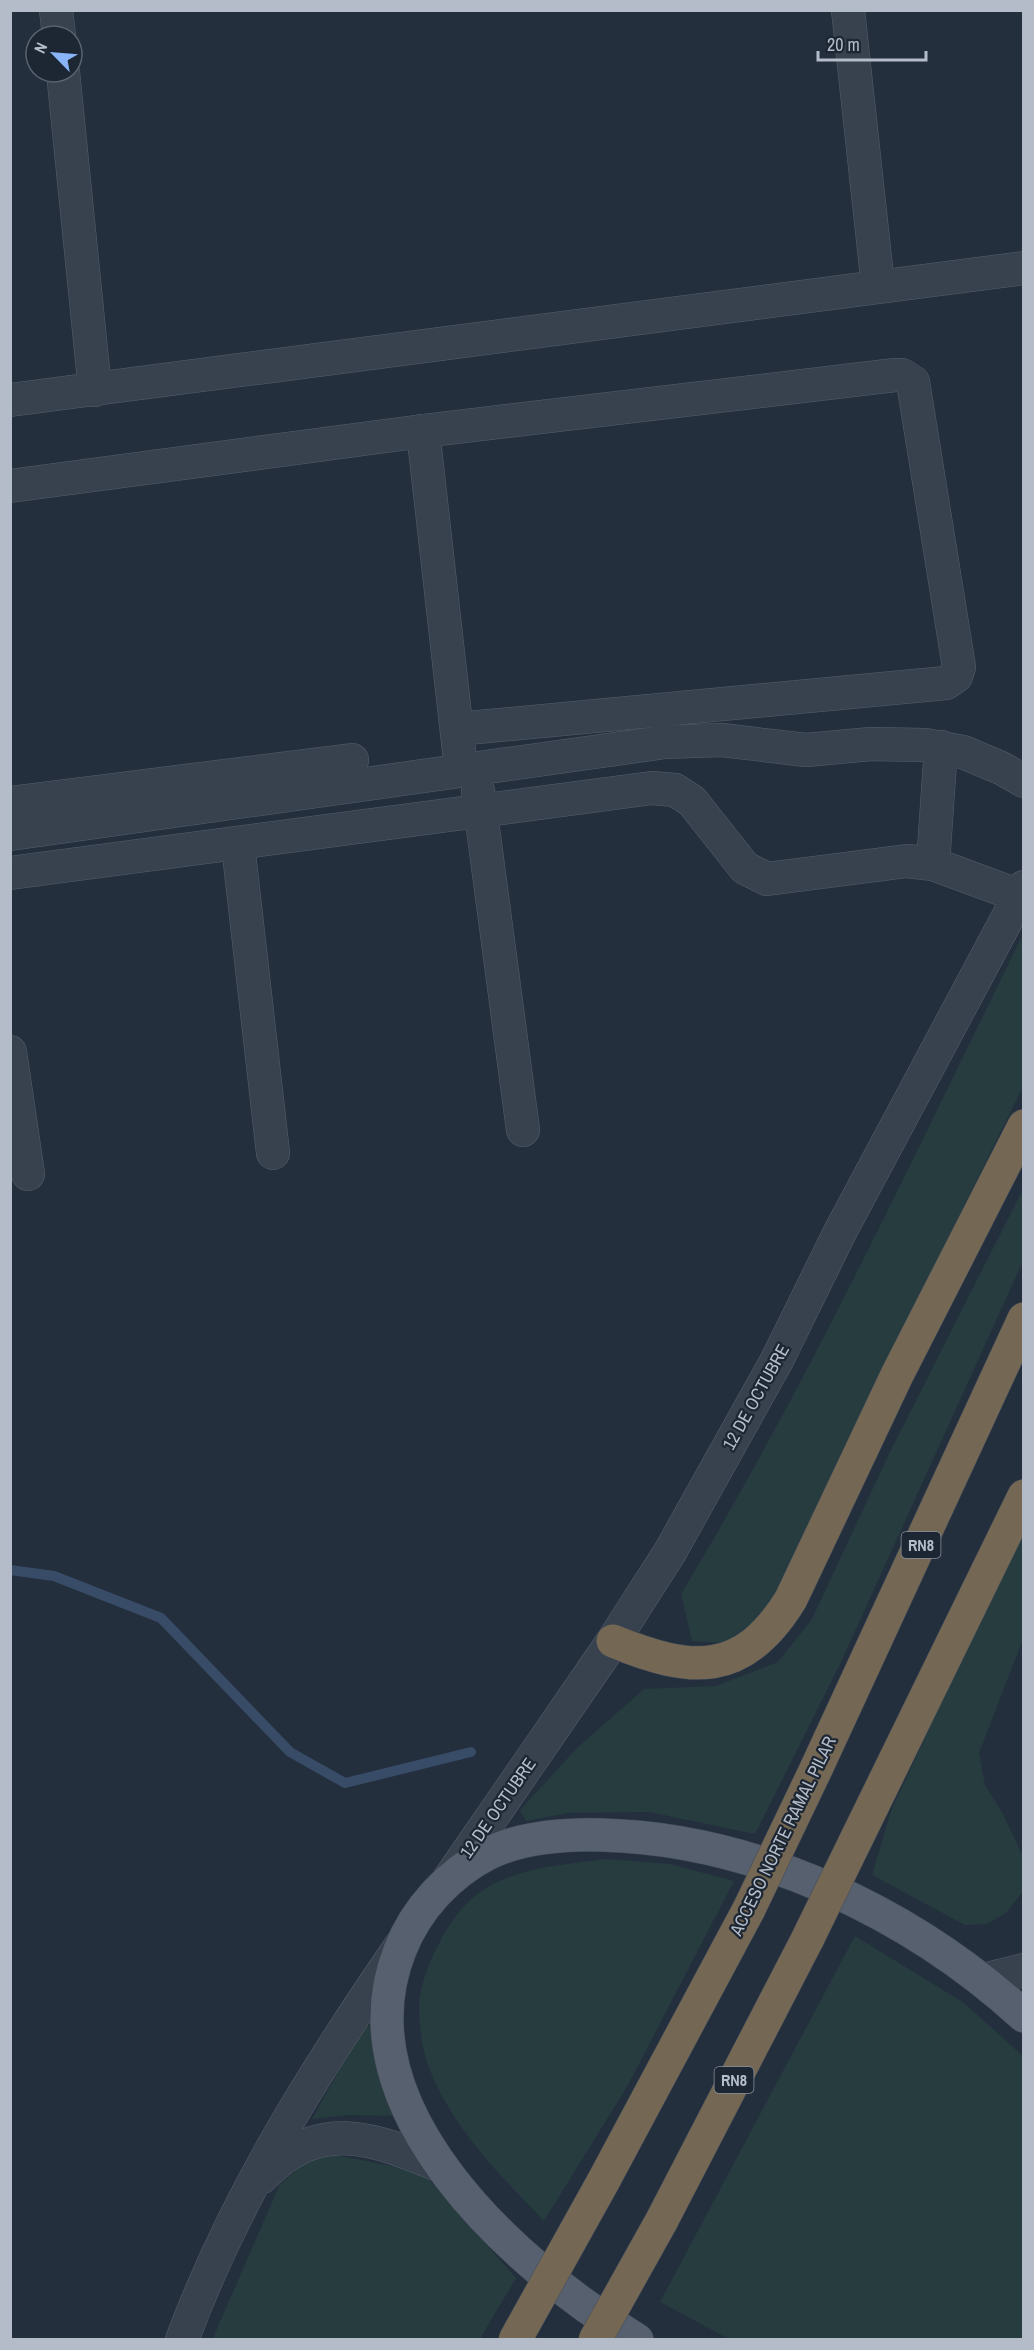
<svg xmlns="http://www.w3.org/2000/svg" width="1034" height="2350" viewBox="0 0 1034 2350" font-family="'Archivo Narrow',sans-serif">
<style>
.green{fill:#263c3f}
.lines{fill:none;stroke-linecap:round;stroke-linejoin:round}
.stream{stroke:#394c67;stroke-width:10}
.minor-casing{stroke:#565f6c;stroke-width:34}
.major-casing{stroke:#414a57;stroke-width:34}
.highway-casing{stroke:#434c59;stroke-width:34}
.minor{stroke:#38414e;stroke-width:33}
.major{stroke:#56606e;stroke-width:33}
.highway{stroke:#746855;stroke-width:33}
.highway-bridge-casing{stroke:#434c59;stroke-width:34;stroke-linecap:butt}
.highway-bridge{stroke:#746855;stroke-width:33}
.labels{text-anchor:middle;stroke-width:4.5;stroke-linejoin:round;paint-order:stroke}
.shield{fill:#1d2633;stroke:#878f9c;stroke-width:1.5}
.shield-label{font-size:16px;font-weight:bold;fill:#b4bcc9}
.street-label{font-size:18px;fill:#b4bcc9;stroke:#1d2633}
</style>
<rect width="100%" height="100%" fill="#242f3e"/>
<g class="green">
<path d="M1023 934V1087L842 1451 769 1611 724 1643 692 1641 681 1594C809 1382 914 1156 1023 934Z"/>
<polygon points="1023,1189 1023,1261 842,1660 755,1834 649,1812 568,1813 526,1821 520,1810 578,1747 644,1689 716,1686 778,1662 812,1619 889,1454"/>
<polygon points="1023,1527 1023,1639 979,1753 985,1785 1003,1814 1023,1857 1023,1891 1006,1913 987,1924 965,1925 872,1875 891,1811"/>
<path d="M606 1859 670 1864 734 1881 628 2085 544 2221C500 2175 451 2127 428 2065 422 2049 419 2023 419 2006 420 1973 449 1915 476 1895 512 1867 563 1865 606 1859Z"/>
<polygon points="855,1936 964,2003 1023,2056 1023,2339 729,2339 660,2302"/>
<polygon points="365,2024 377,2031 399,2116 348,2115 312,2119"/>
<polygon points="330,2154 423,2172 516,2278 480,2339 212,2340 280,2184 303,2165"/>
</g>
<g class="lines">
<polyline class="stream" points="10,1570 54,1576 161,1618 290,1752 345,1783 471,1752"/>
<g class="minor-casing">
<g id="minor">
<polyline points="56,10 59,36"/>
<polyline points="848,10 878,286"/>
<polyline points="63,72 95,390"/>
<polyline points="10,400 1024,268"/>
<polyline points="423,431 459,751"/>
<polyline points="10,486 423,431 895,375 902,375 913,382 959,667 956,676 946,683 457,729"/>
<polyline points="478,791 523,1130"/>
<polyline points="10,803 352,760"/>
<polyline points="10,834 665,742 722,740 806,750 871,744 925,745 963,752 1001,768 1024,781"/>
<polyline points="238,845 273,1153"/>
<polyline points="933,864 941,747"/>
<polyline points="10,873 652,788 675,790 692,801 745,868 767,879 907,861 933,864 1020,896"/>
<polyline points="10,1052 28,1174"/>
<polyline points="450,1878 613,1641 670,1552 777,1360 840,1232 1024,887"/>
<polyline points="983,1980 1024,1970"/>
<path d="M262 2177C319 2116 375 2139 441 2166"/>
<path d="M182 2340C235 2197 316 2069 402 1944"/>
</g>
</g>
<g class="major-casing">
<path id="major" d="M637 2340C517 2267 337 2109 400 1950 416 1909 449 1873 489 1853 523 1837 564 1834 602 1835 756 1839 911 1913 1024 2016"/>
</g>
<g class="highway-casing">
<g id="highway">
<path d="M613 1641C691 1673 743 1678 791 1599L897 1375 1024 1126"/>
<polyline points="816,1769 1024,1319"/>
<polyline points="873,1805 1024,1496"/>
<polyline points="604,2180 749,1909"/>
<polyline points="662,2220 807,1940"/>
</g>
</g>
<use href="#minor" class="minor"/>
<use href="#major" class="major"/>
<use href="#highway" class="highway"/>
<g class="highway-bridge-casing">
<g id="highway-bridge">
<polyline points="749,1909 816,1769"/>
<polyline points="807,1940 873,1805"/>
<polyline points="515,2340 604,2180"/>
<polyline points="595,2340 662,2220"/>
</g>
</g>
<use href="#highway-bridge" class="highway-bridge"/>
</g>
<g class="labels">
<g class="shield">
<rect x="901.5" y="1532" width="39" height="26" rx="4.5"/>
<rect x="714.5" y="2067" width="39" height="26" rx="4.5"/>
</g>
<g class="shield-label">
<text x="921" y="1551">RN8</text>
<text x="734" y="2086">RN8</text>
</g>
<g class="street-label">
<text transform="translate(756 1397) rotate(-61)" y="6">12 DE OCTUBRE</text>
<text transform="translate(498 1808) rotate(-55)" y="6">12 DE OCTUBRE</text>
<text transform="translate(783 1836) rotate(-64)" y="6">ACCESO NORTE RAMAL PILAR</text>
</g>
</g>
<rect width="1034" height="2350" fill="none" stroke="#b4bcc9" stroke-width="24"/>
<g transform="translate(54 54) rotate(295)"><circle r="28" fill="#1d2633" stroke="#59626f" stroke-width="1.5"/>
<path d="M0-4.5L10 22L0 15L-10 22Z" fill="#8ab4f8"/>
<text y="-9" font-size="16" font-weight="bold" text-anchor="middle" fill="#b4bcc9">N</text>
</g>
<path d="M818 51v9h108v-9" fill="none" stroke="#b4bcc9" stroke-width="3"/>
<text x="827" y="51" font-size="18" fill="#b4bcc9" stroke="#1d2633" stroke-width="4.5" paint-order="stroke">20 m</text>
</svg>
